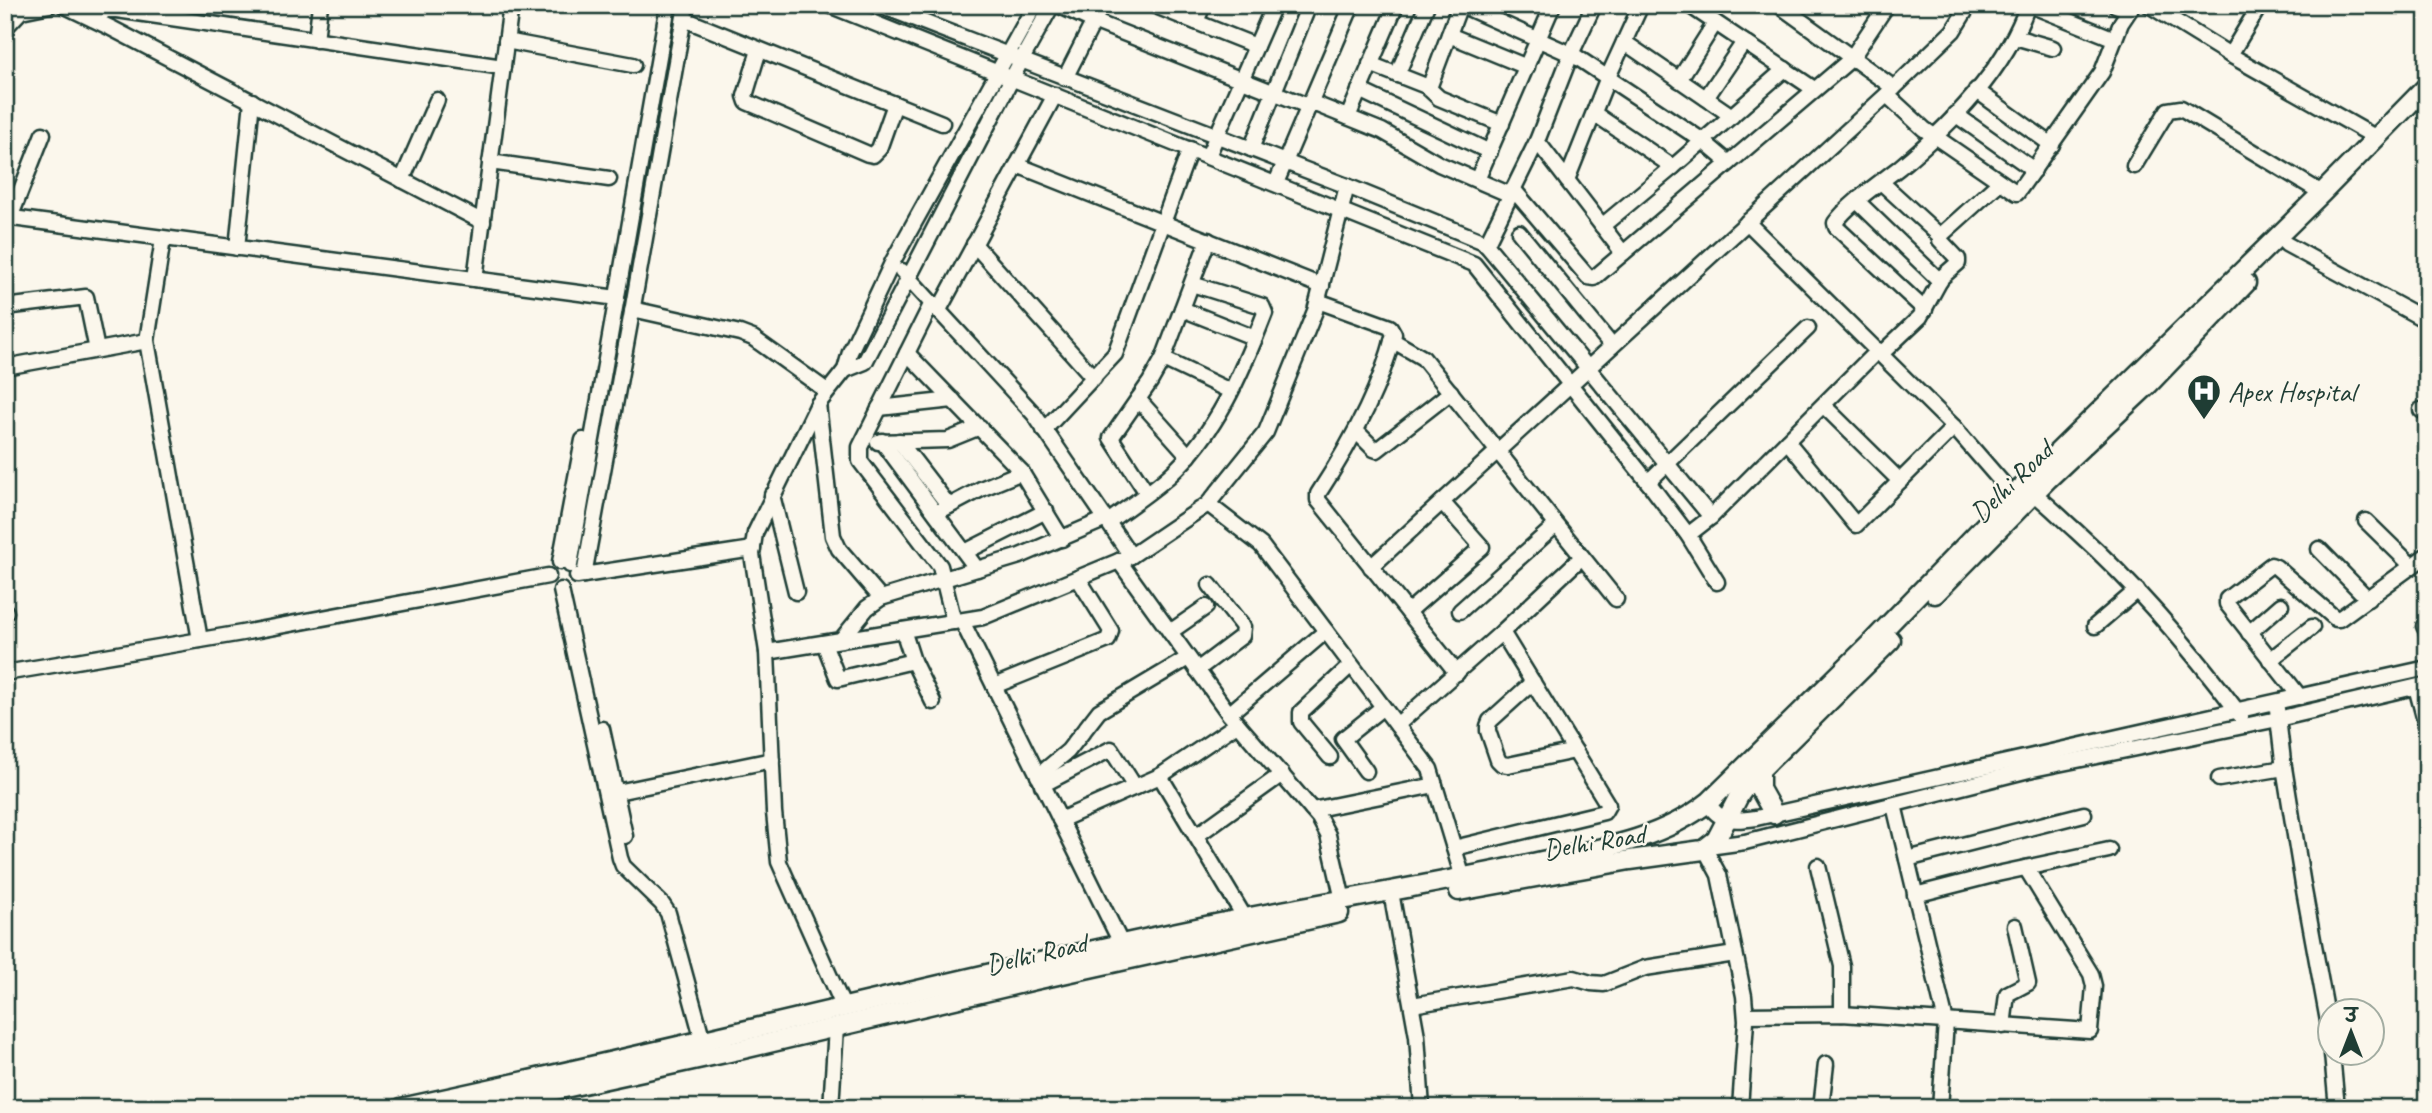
<svg xmlns="http://www.w3.org/2000/svg" width="2432" height="1113" viewBox="0 0 2432 1113" font-family="Caveat,'Playpen Sans Deva',sans-serif">
<style>
.lines{fill:none;stroke-linecap:round;stroke-linejoin:round}
.minor-casing{stroke:#1f3d34;stroke-width:19}
.major-casing{stroke:#1f3d34;stroke-width:23}
.minor{stroke:#fbf7ec;stroke-width:14}
.major{stroke:#fbf7ec;stroke-width:18}
.labels{text-anchor:middle;stroke-width:5;stroke-linejoin:round;paint-order:stroke}
.poi-label{font-size:28px;fill:#1f3d34;stroke:#fbf7ec;text-anchor:start}
.street-label{font-size:28px;fill:#1f3d34;stroke:#fbf7ec}
</style>
<rect width="100%" height="100%" fill="#fbf7ec"/>
<filter id="ink" filterUnits="userSpaceOnUse"><feTurbulence type="fractalNoise" baseFrequency=".0143" numOctaves="2"/><feDisplacementMap in="SourceGraphic" scale="14" xChannelSelector="R" yChannelSelector="G"/><feConvolveMatrix kernelMatrix="1 2 1 2 8 2 1 2 1" color-interpolation-filters="sRGB"/></filter>
<g filter="url(#ink)">
<g class="lines">
<g class="minor-casing">
<g id="minor">
<polyline points="63,5 111,28 483,222"/>
<polyline points="829,5 1474,264 1648,482 1688,535 1717,582"/>
<polyline points="879,5 1347,186 1484,242 1711,517"/>
<polyline points="1058,5 1093,21 1308,106"/>
<polyline points="1153,5 1256,46"/>
<polyline points="1461,5 1575,56 1703,141 1729,163"/>
<polyline points="1689,5 1814,89"/>
<polyline points="1779,5 1894,88"/>
<polyline points="2030,5 2115,39"/>
<polyline points="2115,5 2129,10"/>
<polyline points="2149,5 2230,55 2375,137"/>
<polyline points="93,19 106,10 117,10 503,67"/>
<polyline points="684,19 942,123"/>
<polyline points="1196,22 1203,5"/>
<polyline points="5,28 21,11 50,5"/>
<polyline points="1449,35 1527,67"/>
<polyline points="2015,37 2053,48"/>
<polyline points="316,40 320,5"/>
<polyline points="506,41 633,65"/>
<polyline points="1624,42 1732,116"/>
<polyline points="759,50 745,96 747,102 868,154 873,155 879,149 895,104"/>
<polyline points="2230,55 2260,5"/>
<polyline points="1370,64 1426,86 1439,98 1502,124"/>
<polyline points="1397,75 1427,5"/>
<polyline points="1065,78 1102,5"/>
<polyline points="1679,80 1715,23"/>
<polyline points="1429,88 1460,5"/>
<polyline points="1359,90 1490,152"/>
<polyline points="1976,90 2052,145"/>
<polyline points="1887,95 1924,129 2017,193 2102,72 2121,23 2133,5"/>
<polyline points="1706,98 1744,42"/>
<polyline points="1310,102 1382,131 1439,164 1511,195"/>
<polyline points="1595,114 1673,167"/>
<polyline points="1955,114 2034,170"/>
<polyline points="1348,117 1396,5"/>
<polyline points="1537,141 1623,253"/>
<polyline points="1251,149 1309,5"/>
<polyline points="1208,156 1274,5"/>
<polyline points="490,162 609,179"/>
<polyline points="1017,165 1322,286"/>
<polyline points="2134,166 2168,110 2181,108 2322,193"/>
<polyline points="402,180 437,100"/>
<polyline points="1477,180 1553,5"/>
<polyline points="1567,180 1608,77 1641,5"/>
<polyline points="1881,182 1940,236"/>
<polyline points="1276,183 1352,5"/>
<polyline points="1513,189 1588,277 1594,278 1851,59 1887,5"/>
<polyline points="1858,202 1940,281"/>
<polyline points="5,217 617,298"/>
<polyline points="10,218 43,134"/>
<polyline points="1747,222 1954,427 2019,502"/>
<polyline points="1602,226 1673,167 1785,69"/>
<polyline points="1519,232 1612,346"/>
<polyline points="163,239 147,341 200,640"/>
<polyline points="974,244 1094,378"/>
<polyline points="2286,244 2427,321"/>
<polyline points="1486,245 1537,141 1571,54 1594,5"/>
<polyline points="237,248 252,101"/>
<polyline points="902,271 1034,414 1131,556"/>
<polyline points="475,279 511,5"/>
<path d="M1318 301 1390 327 1394 334C1380 391 1350 445 1318 494V500L1457 673"/>
<polyline points="932,303 860,447 860,461 940,566 954,622"/>
<polyline points="5,307 86,297 97,350"/>
<polyline points="1182,309 1255,338"/>
<polyline points="939,310 1055,95"/>
<path d="M1925 310 1836 227 1835 223C1848 204 1881 182 1900 167 1952 124 2005 70 2028 5"/>
<polyline points="632,312 686,5"/>
<polyline points="1392,340 1423,358 1616,599"/>
<polyline points="907,353 1020,470 1062,539"/>
<polyline points="1881,354 1920,317 1942,277 1958,263 1958,259 1940,240 1940,236 2000,182"/>
<polyline points="1163,359 1230,391"/>
<polyline points="5,367 147,341"/>
<polyline points="845,370 865,362 1021,61 1052,5"/>
<polyline points="1138,399 1189,456"/>
<polyline points="818,404 833,536 839,549 881,598"/>
<polyline points="1824,406 1900,481"/>
<polyline points="879,408 953,400"/>
<polyline points="2421,410 2427,413"/>
<polyline points="1044,430 1115,354 1190,149"/>
<polyline points="1356,431 1374,449 1377,450 1451,392"/>
<polyline points="882,441 977,569"/>
<polyline points="899,441 949,506"/>
<polyline points="1787,441 1856,525 1954,427"/>
<polyline points="878,442 948,440 980,427"/>
<polyline points="1648,482 1808,328"/>
<path d="M2028 489C2045 501 2060 517 2076 531 2138 587 2191 649 2241 716"/>
<polyline points="1147,493 1111,438 1150,382 1163,359 1208,240"/>
<polyline points="772,495 796,592"/>
<polyline points="1208,504 1261,545 1430,769 1463,878"/>
<polyline points="936,513 983,488 1022,472"/>
<polyline points="2366,521 2412,566"/>
<path d="M1108 522C1128 507 1150 493 1169 476 1217 433 1242 372 1265 313L1262 306 1192 284"/>
<polyline points="1688,535 1711,517 1878,350"/>
<polyline points="2319,549 2368,599"/>
<polyline points="965,552 1046,511"/>
<polyline points="1119,561 1229,714 1319,818 1328,835 1343,900"/>
<polyline points="560,562 583,440"/>
<polyline points="570,565 668,5"/>
<polyline points="1371,567 1894,88 1953,31 1969,5"/>
<polyline points="584,575 632,312 637,310 740,333 753,338 827,391"/>
<polyline points="577,576 753,549"/>
<polyline points="561,590 620,858 623,866 662,904 668,913 705,1048"/>
<polyline points="5,611 6,612"/>
<polyline points="1460,611 1556,525"/>
<polyline points="1408,612 1482,547 1442,502"/>
<polyline points="962,621 1122,945"/>
<polyline points="2095,626 2137,590"/>
<polyline points="2424,626 2427,632"/>
<polyline points="903,630 913,661 933,702"/>
<polyline points="1170,632 1206,607"/>
<polyline points="2249,633 2281,605"/>
<polyline points="841,640 867,608 881,598 1020,556 1106,519"/>
<polyline points="824,643 838,679 913,661"/>
<polyline points="767,652 983,617 1131,556 1208,504 1266,432 1315,311 1347,186"/>
<polyline points="2270,660 2312,627"/>
<polyline points="1197,670 1242,636 1243,627 1210,585"/>
<polyline points="5,673 242,633 548,576"/>
<polyline points="1533,682 1490,721 1488,726 1488,731 1498,760 1502,764 1508,765 1575,751"/>
<polyline points="994,686 1108,640 1111,631 1078,578"/>
<polyline points="2416,687 2427,728"/>
<polyline points="2300,697 2227,604 2227,599 2271,565 2276,567 2336,619 2339,619 2427,555"/>
<polyline points="2277,709 2283,761 2303,885 2330,1032"/>
<polyline points="1229,714 1326,631"/>
<polyline points="1397,725 1502,632 1582,557"/>
<polyline points="602,729 625,836"/>
<polyline points="1330,757 1301,722 1301,712 1351,665"/>
<polyline points="1366,771 1343,739 1383,707"/>
<polyline points="1038,776 1068,751 1099,711 1188,658"/>
<polyline points="1160,776 1245,918"/>
<polyline points="2219,779 2284,768"/>
<polyline points="1042,785 1111,749 1135,787"/>
<polyline points="617,792 772,760"/>
<path d="M1708 802C1718 823 1736 821 1756 818L2427 668"/>
<polyline points="1894,805 1946,1022 1940,1108"/>
<polyline points="1312,810 1435,785"/>
<polyline points="1060,820 1160,776 1237,724"/>
<polyline points="1196,836 1282,774"/>
<polyline points="1708,847 1745,842 2033,769 2278,719 2427,684"/>
<polyline points="1454,848 1604,812 1608,805 1502,632"/>
<polyline points="1705,849 1719,875 1744,996 1746,1021 1740,1108"/>
<polyline points="1907,859 2084,814"/>
<polyline points="1818,866 1842,966 1842,1014"/>
<polyline points="1391,892 1417,1036 1422,1108"/>
<polyline points="1915,895 1997,874 2109,850"/>
<polyline points="1412,1005 1574,978 1591,983 1604,984 1645,968 1735,954"/>
<polyline points="844,1008 779,862 774,812 767,652 752,554 755,533 818,404 845,370 850,352 893,261 1035,5"/>
<polyline points="1746,1015 1842,1014 2090,1031 2094,986 2091,974 2026,868"/>
<polyline points="2003,1026 2007,994 2028,983 2015,926"/>
<polyline points="2332,1054 2337,1108"/>
<polyline points="831,1108 836,1027"/>
<polyline points="1821,1108 1826,1064"/>
</g>
</g>
<g class="major-casing">
<g id="major">
<polyline points="1935,594 2048,479 2149,384 2246,283"/>
<polyline points="1760,771 1760,789 1774,814"/>
<polyline points="1459,891 1630,860 1703,850 1716,840 1740,794 1752,778 1891,640"/>
<path d="M401 1108C682 1049 959 976 1240 919 1338 900 1436 884 1533 863 1594 850 1660 841 1710 801L1868 646 2013 496 2322 193 2427 86"/>
<polyline points="473,1108 739,1050 1035,980 1339,913"/>
</g>
</g>
<use href="#minor" class="minor"/>
<use href="#major" class="major"/>
</g>
</g>
<defs>
<g id="hospital-pin" transform="scale(1.75)"><path d="M0 17L-7.5 6A9.5 9.5 0 1 1 7.5 6Z" fill="#1f3d34" stroke="#fbf7ec"/><path d="M-5-5h3v3.5h4V-5h3V5h-3V1.5h-4V5h-3Z" fill="#fff"/></g>
</defs>
<g fill-rule="evenodd">
<use href="#hospital-pin" x="2204" y="391"/>
</g>
<g class="labels">
<g class="poi-label">
<text x="2228" y="401">Apex Hospital</text>
</g>
<g class="street-label">
<text transform="translate(2011 481) rotate(-44)" y="10">Delhi Road</text>
<text transform="translate(1594 841) rotate(-9)" y="10">Delhi Road</text>
<text transform="translate(1036 953) rotate(-13)" y="10">Delhi Road</text>
</g>
</g>
<rect width="2432" height="1113" fill="none" stroke="#fbf7ec" stroke-width="28"/>
<rect x="14" y="14" width="2404" height="1085" fill="none" stroke="#1f3d34" stroke-width="2.5" filter="url(#ink)"/>
<g transform="translate(2351 1032)"><circle r="33" fill="#fbf7ec" stroke="#a3ada2" stroke-width="2"/>
<path d="M0-5L12 26L0 18L-12 26Z" fill="#1f3d34"/>
<text y="-10" font-size="19" font-weight="bold" text-anchor="middle" fill="#1f3d34">उ</text>
</g>
</svg>
